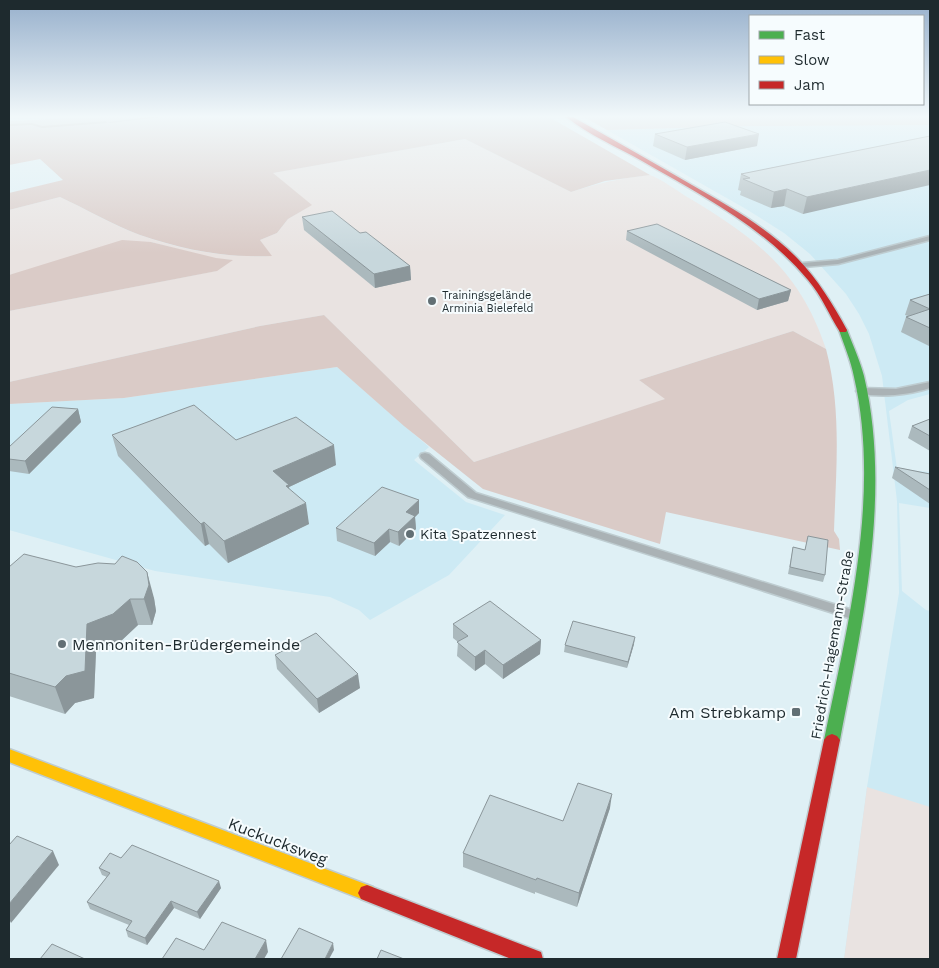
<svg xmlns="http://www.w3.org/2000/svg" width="939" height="968" viewBox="0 0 939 968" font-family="'Work Sans',sans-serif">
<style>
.built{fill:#cdeaf4}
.green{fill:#e9e3e1}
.forest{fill:#dacbc7}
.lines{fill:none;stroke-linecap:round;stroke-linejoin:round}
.stream{fill:#bfa9a2;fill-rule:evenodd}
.lane-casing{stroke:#beccd0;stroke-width:3}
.fast-casing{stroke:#beccd0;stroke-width:3}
.slow-casing{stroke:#beccd0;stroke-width:3}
.jam-casing{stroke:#beccd0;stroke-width:3}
.lane{fill:#aab2b5;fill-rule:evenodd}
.fast{fill:#4caf50;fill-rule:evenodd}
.slow{fill:#ffc107;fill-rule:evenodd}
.jam{fill:#c62828;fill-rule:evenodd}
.wall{fill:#abb9bd}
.shaded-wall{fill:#8b969a}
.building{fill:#c7d7dc;stroke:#8b969a}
.poi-dot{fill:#626f74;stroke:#f6fcfe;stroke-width:2}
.labels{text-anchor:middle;stroke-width:4;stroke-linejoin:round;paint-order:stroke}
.far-poi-label{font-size:11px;fill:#1e2a2e;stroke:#f6fcfe;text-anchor:start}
.poi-label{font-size:14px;fill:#1e2a2e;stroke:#f6fcfe;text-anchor:start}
.street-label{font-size:14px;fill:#1e2a2e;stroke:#f6fcfe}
.near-poi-label{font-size:16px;fill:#1e2a2e;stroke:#f6fcfe;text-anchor:start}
.near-street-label{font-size:16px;fill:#1e2a2e;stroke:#f6fcfe}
</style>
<rect width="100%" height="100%" fill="#dff0f5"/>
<g class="built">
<polygon points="930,125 930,394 908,400 889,411 897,469 930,472 930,508 899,503 902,591 926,610 930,611 930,959 844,959 867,787 899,593 897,501 882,376 869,334 859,314 846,294 810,254 784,233 746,209 607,130 749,126"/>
<polygon points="337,367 429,447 414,460 466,502 505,515 449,575 370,620 359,610 330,597 155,571 9,530 9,404 124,398"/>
</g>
<g class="green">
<path d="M465 139 571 192C593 185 612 180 634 177 639 177 645 175 649 175 659 177 680 193 689 198 757 239 800 271 826 349L793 331 639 380 666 399 474 462 324 315 260 326 9 382V311L216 271 232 260 216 259 151 242 9 275V210L60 197C86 209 112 225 140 235 182 250 226 258 271 256L260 240 277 233 288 219 311 205 272 173Z"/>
<polygon points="867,787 930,807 930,959 844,959"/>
</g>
<g class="forest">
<path d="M108 117H549L650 175 605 181 571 192 465 139 273 173 312 205 288 219 277 233 260 240 272 256C226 258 184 250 140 235 113 225 86 209 60 197L9 210V193L63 180 40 159 9 165V121Z"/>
<polygon points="584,117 930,117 930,125 749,126 607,130"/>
<polygon points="122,240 151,242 216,258 233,260 217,271 9,311 9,275"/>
<path d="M324 315 474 462 665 399 639 380 793 331 826 349C842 410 836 470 834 531L839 539 840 550 666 512 660 544 483 489 404 426 337 367 124 398 9 404V382L260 326Z"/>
</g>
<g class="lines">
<g class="stream">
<polygon points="149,117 162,117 110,123 108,122"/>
<polygon points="106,121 107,123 42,128 32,125 9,126 9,124 32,123 42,126"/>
</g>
<g class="lane-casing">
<g id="lane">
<polygon points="930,236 930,240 838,264 803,267 799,265 803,263 838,260"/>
<path d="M930 382V388C908 395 881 398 858 393L856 391 861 388 896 389Z"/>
<polygon points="425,453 429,454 476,493 859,612 861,615 859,618 849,618 468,497 421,458 420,456 421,454"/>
</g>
</g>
<g class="fast-casing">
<path id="fast" d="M843 327 847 330C853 345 860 361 864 376 892 493 862 625 840 740L837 744 832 746 827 744 824 740C848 625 881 494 854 377 851 361 844 345 839 330Z"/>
</g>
<g class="slow-casing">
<polygon id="slow" points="9,749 373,887 376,893 373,899 367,901 9,762"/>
</g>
<g class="jam-casing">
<g id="jam">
<path d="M566 117H573C613 140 653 162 692 185 729 206 768 228 798 259 818 280 833 304 847 330L846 332H840C829 315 822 296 808 280 764 227 701 195 642 161 617 147 589 135 566 117Z"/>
<polygon points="832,734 837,736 840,740 796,959 777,959 824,740 827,736"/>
<polygon points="367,885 541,952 543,959 511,959 361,899 358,893 361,887"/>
</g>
</g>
<use href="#lane" class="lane"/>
<use href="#fast" class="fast"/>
<use href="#slow" class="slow"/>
<use href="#jam" class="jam"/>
</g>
<g class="wall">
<polygon points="655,134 757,146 685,160 653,146"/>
<polygon points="930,136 803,214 784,206 771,208 740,195 741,191 738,190 741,174"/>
<polygon points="302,217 360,233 410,266 411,280 375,288 304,230"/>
<polygon points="627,231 791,290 788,301 757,310 626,240"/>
<polygon points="930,294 930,345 929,346 901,332 906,317 908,316 905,315 910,300"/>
<polygon points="78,409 81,422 29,474 9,471 9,447"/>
<polygon points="930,419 930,451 908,438 912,426"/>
<polygon points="112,435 236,440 336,465 289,487 289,489 309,524 228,563 209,544 205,546 118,456"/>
<polygon points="895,467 930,474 930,504 892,478"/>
<polygon points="419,500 419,513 415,517 416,529 399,546 390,542 375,556 337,541 336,528"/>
<polygon points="808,536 825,575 823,582 788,574 793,547 805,550"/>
<polygon points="115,564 154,598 156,611 152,625 138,625 121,641 96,651 94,698 75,703 65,714 9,696 9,567 76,567"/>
<polygon points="453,624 541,640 540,654 503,679 485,664 475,671 457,656 458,642 453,638"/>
<polygon points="634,644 627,668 564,652 565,645"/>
<polygon points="275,655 360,688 319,713 277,669"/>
<polygon points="610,808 577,907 535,892 535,894 463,867 463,853 563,821"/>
<polygon points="121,858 221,888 200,919 174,908 147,945 128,937 126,930 129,925 90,909 87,902 107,877 102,875 99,868"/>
</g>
<g class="shaded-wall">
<polygon points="759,134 757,146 685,160 687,147"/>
<polygon points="930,170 930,185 803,214 807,197"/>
<polygon points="787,189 784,206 771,208 774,192"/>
<polygon points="410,266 411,280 375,288 374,274"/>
<polygon points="791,290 788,301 757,310 759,299"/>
<polygon points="78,409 81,422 29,474 25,461"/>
<polygon points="334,445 336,465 289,487 292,506 273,471"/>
<polygon points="419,500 419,513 415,517 416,529 399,546 398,532 406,512"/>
<polygon points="306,503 309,524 228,563 224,541"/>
<polygon points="204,522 209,544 205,546 201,524"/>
<polygon points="389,529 390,542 375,556 374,543"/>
<polygon points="147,572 154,598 156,611 152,625 144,599"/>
<polygon points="130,599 138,625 121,641 96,651 94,698 75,703 65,714 55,687 87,624"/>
<polygon points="635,637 634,644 627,668 628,662"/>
<polygon points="541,640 540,654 503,679 503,665"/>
<polygon points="485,650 485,664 475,671 475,657"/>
<polygon points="358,674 360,688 319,713 317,699"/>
<polygon points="612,794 610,808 577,907 579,893"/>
<polygon points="53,851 59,865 11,923 9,919 9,904"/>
<polygon points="219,881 221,888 200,919 197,912"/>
<polygon points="171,901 174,908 147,945 145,938"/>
<polygon points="266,940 268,952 264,959 255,959"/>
<polygon points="333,943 334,950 329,959 325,959"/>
</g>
<g class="building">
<polygon points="725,122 759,134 687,147 655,134"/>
<polygon points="930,136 930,170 807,197 787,189 774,192 743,179 750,178 741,174"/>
<polygon points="332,211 360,233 366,232 410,266 374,274 302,217"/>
<polygon points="657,224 791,290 759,299 627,231"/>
<polygon points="930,294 930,328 906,317 930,309 910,300"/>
<polygon points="194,405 236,440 296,417 334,445 273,471 289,485 286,486 306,503 224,541 204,522 201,524 112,435"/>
<polygon points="52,407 78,409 25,461 9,459 9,447"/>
<polygon points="930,419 930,436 912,426"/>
<polygon points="895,467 930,474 930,490"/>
<polygon points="382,487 419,500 406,512 415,516 398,532 389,529 374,543 336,528"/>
<polygon points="808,536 828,540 825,575 790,567 793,547 805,550"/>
<polygon points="24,554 76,567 98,563 115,564 122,556 137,562 147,572 149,585 144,599 130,599 113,614 87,624 85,671 66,676 55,687 9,673 9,567"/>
<polygon points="490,601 541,640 503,665 485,650 475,657 457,642 468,636 453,624"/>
<polygon points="573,621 635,637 628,662 565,645"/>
<polygon points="316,633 358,674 317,699 275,655"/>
<polygon points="578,783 612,794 579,893 537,878 536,880 463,853 490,795 563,821"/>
<polygon points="17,836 53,851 9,904 9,845"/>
<polygon points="132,845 219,881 197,912 171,901 145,938 126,930 132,921 87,902 110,873 99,868 110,853 121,858"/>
<polygon points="222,922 266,940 255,959 162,959 176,938 204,950"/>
<polygon points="299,928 333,943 325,959 281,959"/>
<polygon points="52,944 85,959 40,959"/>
<polygon points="381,950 404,959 377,959"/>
</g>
<linearGradient id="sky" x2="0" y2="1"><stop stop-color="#97b0cc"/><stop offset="0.46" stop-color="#f1f8fa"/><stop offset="1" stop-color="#f1f8fa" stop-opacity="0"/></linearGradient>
<rect width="939" height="253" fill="url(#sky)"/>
<g class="poi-dot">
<circle cx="432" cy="301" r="5"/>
<circle cx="410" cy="534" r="5"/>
<circle cx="62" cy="644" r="5"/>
<rect x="791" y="707" width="10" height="10" rx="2.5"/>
</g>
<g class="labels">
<g class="far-poi-label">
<text x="442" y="299">Trainingsgelände<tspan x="442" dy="13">Arminia Bielefeld</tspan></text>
</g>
<g class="poi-label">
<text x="420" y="539">Kita Spatzennest</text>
</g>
<g class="street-label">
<text transform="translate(832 645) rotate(-80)" y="5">Friedrich-Hagemann-Straße</text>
</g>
<g class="near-poi-label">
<text x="72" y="650">Mennoniten-Brüdergemeinde</text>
<text x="786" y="718" text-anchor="end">Am Strebkamp</text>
</g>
<g class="near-street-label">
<text transform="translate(278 841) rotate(21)" y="6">Kuckucksweg</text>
</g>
</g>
<rect width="939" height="968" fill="none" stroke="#1e2a2e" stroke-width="20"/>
<rect x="749" y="15" width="175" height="90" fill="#f6fcfe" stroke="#a0a8ab"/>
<rect x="759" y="31" width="25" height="8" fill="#4caf50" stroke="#a0a8ab"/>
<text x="794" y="40" font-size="15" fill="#1e2a2e">Fast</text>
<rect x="759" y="56" width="25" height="8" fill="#ffc107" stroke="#a0a8ab"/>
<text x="794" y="65" font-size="15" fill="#1e2a2e">Slow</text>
<rect x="759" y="81" width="25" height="8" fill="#c62828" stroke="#a0a8ab"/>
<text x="794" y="90" font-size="15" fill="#1e2a2e">Jam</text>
</svg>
